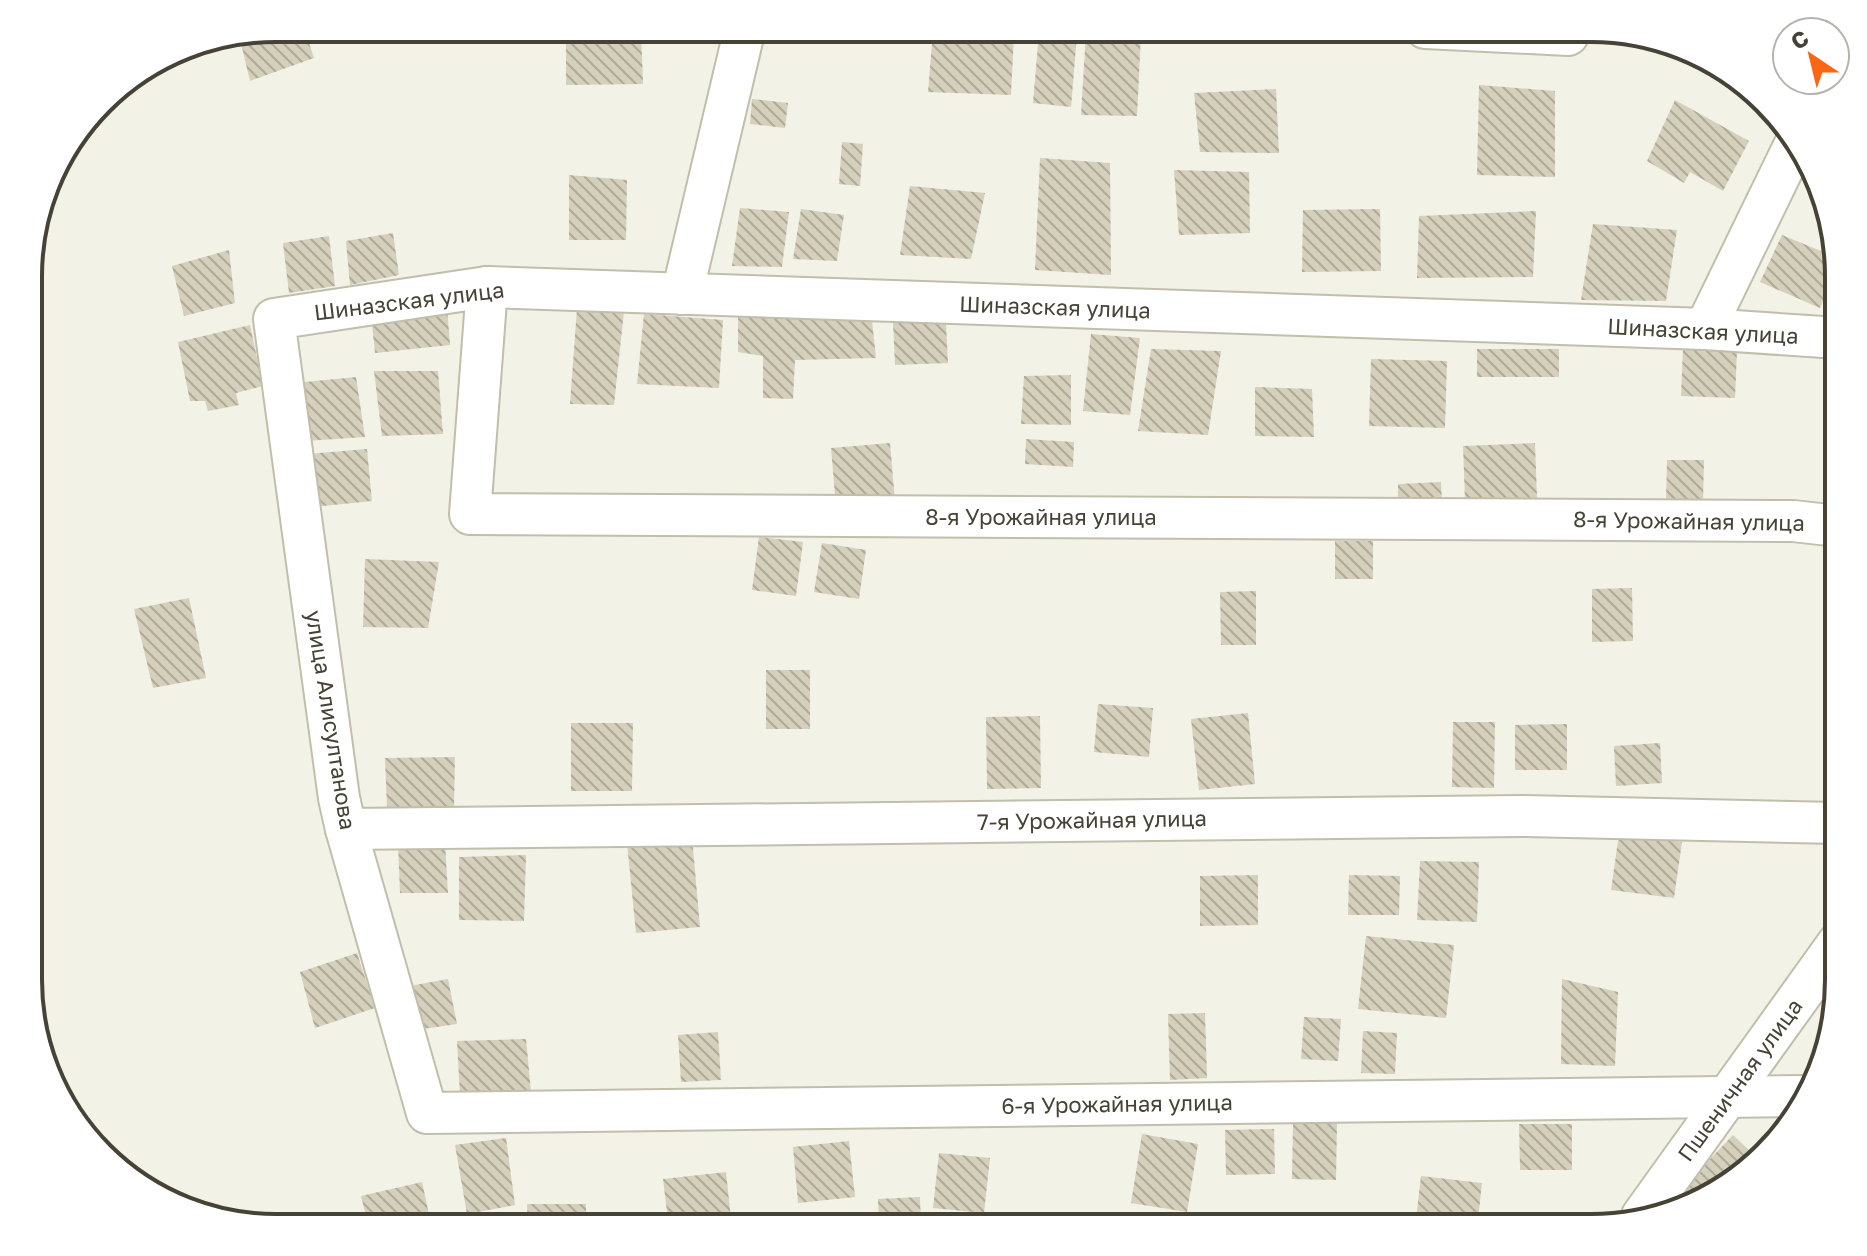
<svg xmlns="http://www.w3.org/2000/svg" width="1867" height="1256" viewBox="0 0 1867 1256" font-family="'Golos Text',sans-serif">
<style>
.building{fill:url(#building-back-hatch)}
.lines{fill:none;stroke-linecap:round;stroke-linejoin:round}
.minor-casing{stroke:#c1beab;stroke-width:44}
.minor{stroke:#fff;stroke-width:40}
.labels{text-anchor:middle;stroke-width:7;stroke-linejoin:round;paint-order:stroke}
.street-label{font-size:22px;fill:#464235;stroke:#fff}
.rim{fill:none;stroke:#464235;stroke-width:4}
</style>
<defs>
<pattern id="building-back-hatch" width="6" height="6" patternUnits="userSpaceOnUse" patternTransform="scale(2)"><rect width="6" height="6" fill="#d5d0bb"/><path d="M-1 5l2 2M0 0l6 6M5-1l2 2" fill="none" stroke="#afaa99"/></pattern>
</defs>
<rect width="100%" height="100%" fill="#f3f2e6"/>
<g class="building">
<polygon points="276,28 304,28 314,58 250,81 239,35"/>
<polygon points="641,29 643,84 566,85 566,33"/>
<polygon points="933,31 1014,34 1011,95 928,92"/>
<polygon points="1039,32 1077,35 1071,107 1033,103"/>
<polygon points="1086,32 1141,34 1137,116 1081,115"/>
<polygon points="191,45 192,59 152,65 182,47"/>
<polygon points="1479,85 1555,91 1555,177 1477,175"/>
<polygon points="1276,89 1279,153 1200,152 1194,93"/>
<polygon points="752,99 788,103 785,128 750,124"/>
<polygon points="1675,100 1749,141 1723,191 1690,172 1684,183 1647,161"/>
<polygon points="842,142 863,144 860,186 839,184"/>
<polygon points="1040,158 1110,163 1111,275 1035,270"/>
<polygon points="1174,170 1249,172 1250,233 1179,235"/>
<polygon points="569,175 627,180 626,240 569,240"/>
<polygon points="910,186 985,193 971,259 900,255"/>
<polygon points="740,208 789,212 782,267 732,266"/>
<polygon points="801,209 844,215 837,261 793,259"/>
<polygon points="1380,209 1381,271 1302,272 1303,210"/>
<polygon points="1536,211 1533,277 1417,278 1419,216"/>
<polygon points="1593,224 1677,230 1666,301 1581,300"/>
<polygon points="393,233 399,275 350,285 346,241"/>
<polygon points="1782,235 1838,258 1838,266 1820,308 1760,282"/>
<polygon points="329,236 335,286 289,293 283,243"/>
<polygon points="229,250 235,303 184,316 172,266"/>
<polygon points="447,307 450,345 375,353 371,315"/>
<polygon points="577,308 624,311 614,405 570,404"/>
<polygon points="644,314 723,320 719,388 637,384"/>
<polygon points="738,316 872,321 876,358 795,360 793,399 763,398 763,356 738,352"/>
<polygon points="893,322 946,324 948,363 895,365"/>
<polygon points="250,325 263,386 236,393 239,405 208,411 205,401 190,401 178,342"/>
<polygon points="1091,334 1140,338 1130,415 1083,411"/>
<polygon points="1151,349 1221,351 1208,435 1138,431"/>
<rect x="1477" y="349" width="82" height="28"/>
<polygon points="1683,349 1737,352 1735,398 1681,396"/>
<polygon points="1371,359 1447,361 1445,428 1369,426"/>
<polygon points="374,371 438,371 443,434 382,436"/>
<polygon points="1071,375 1071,425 1021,424 1024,376"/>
<polygon points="356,377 365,437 306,441 295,383"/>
<polygon points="1255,387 1312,389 1314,437 1255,436"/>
<polygon points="1026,439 1074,442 1073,467 1025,464"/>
<polygon points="890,443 896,513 837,518 831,448"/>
<polygon points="1535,443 1537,498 1465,500 1463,446"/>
<polygon points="367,449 372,501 313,507 307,454"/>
<polygon points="1667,460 1704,460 1703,501 1666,501"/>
<polygon points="1441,482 1442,505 1398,507 1398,484"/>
<polygon points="759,537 803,542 796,596 752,590"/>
<rect x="1335" y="541" width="38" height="38"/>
<polygon points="822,543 866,550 859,599 814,592"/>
<polygon points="365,559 439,562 428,628 363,627"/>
<polygon points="1632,588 1633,641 1592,642 1592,589"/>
<polygon points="1256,591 1256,645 1221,645 1220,592"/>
<polygon points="189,598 206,678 153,688 134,609"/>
<rect x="766" y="670" width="44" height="59"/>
<polygon points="1098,704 1153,708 1149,757 1094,752"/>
<polygon points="1248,713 1255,784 1199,790 1191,719"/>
<polygon points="1040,716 1041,788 987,789 986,717"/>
<polygon points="1453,722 1495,722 1494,788 1452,787"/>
<polygon points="571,723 633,723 632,791 571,791"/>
<polygon points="1567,724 1567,770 1515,770 1515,725"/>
<polygon points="1660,743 1662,783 1616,786 1614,746"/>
<polygon points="455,757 454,806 387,808 385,758"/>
<polygon points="1619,834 1682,842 1674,898 1611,890"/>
<polygon points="692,837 700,927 636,933 627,843"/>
<polygon points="445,843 448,893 400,893 398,844"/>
<polygon points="526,855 524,921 459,920 459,857"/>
<polygon points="1420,861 1479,862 1477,922 1417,920"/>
<polygon points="1258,875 1258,925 1200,926 1200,876"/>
<polygon points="1349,875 1400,876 1399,915 1348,915"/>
<polygon points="1366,936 1454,945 1446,1018 1358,1009"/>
<polygon points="357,953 375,1008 315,1028 300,972"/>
<polygon points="448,979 457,1024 423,1029 410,986"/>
<polygon points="1562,979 1618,992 1615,1066 1561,1064"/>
<polygon points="1205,1013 1207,1078 1170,1080 1168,1014"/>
<polygon points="1304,1017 1341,1019 1338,1061 1301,1059"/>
<polygon points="1363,1031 1397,1033 1395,1074 1361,1073"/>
<polygon points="718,1032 721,1080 681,1082 678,1035"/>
<polygon points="526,1039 531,1092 460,1096 457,1041"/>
<polygon points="1293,1122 1337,1123 1336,1180 1292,1179"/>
<polygon points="1519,1124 1572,1124 1572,1170 1520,1170"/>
<polygon points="1274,1129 1275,1174 1226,1175 1225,1130"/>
<polygon points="1142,1134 1198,1144 1187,1212 1131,1203"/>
<polygon points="1733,1135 1756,1157 1701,1202 1676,1208 1669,1202"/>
<polygon points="506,1138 515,1205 467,1214 455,1145"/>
<polygon points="849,1141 855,1197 798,1203 793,1147"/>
<polygon points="939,1153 990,1158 984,1213 933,1208"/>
<polygon points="726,1172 732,1228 669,1228 663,1179"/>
<polygon points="1421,1176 1482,1183 1477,1228 1415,1228"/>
<polygon points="422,1182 432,1228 369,1228 361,1196"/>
<polygon points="920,1197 921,1228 879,1228 878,1199"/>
<polygon points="527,1204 586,1204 586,1228 528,1228"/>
</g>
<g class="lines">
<g class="minor-casing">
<g id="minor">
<polyline points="1425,28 1568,35"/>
<polyline points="487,287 470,514 1793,521 1838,526"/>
<polyline points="682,294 745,28"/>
<polyline points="1705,329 1795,144"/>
<polyline points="346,829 1521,816 1838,823"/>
<polyline points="1806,1096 427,1113 346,829 339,798 274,319 487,287 1705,329 1838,338"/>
<polyline points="1642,1216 1838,943"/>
</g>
</g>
<use href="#minor" class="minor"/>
</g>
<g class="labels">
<g class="street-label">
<text transform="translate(409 301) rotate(-7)" y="8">Шиназская улица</text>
<text transform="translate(1055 307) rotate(2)" y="8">Шиназская улица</text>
<text transform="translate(1703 331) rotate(3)" y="8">Шиназская улица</text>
<text x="1041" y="525">8-я Урожайная улица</text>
<text transform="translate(1689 521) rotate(1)" y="8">8-я Урожайная улица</text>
<text transform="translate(331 720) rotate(81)" y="8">улица Алисултанова</text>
<text transform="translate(1092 820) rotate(-1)" y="8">7-я Урожайная улица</text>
<text transform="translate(1740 1080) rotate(-54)" y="8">Пшеничная улица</text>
<text transform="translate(1117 1104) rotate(-1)" y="8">6-я Урожайная улица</text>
</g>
</g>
<path d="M0 0H1867V1256H0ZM276 42H1591A234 234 0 0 1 1825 276V980A234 234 0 0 1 1591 1214H276A234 234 0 0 1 42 980V276A234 234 0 0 1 276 42Z" fill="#fff" fill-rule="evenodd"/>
<path class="rim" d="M276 42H1591A234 234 0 0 1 1825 276V980A234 234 0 0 1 1591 1214H276A234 234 0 0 1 42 980V276A234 234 0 0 1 276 42Z"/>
<g transform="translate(1811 56) rotate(325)"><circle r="38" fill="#ffffff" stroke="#b5b3ae" stroke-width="2"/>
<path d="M0-6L14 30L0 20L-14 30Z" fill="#fb6514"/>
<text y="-12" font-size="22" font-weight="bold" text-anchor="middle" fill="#464235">С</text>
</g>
</svg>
